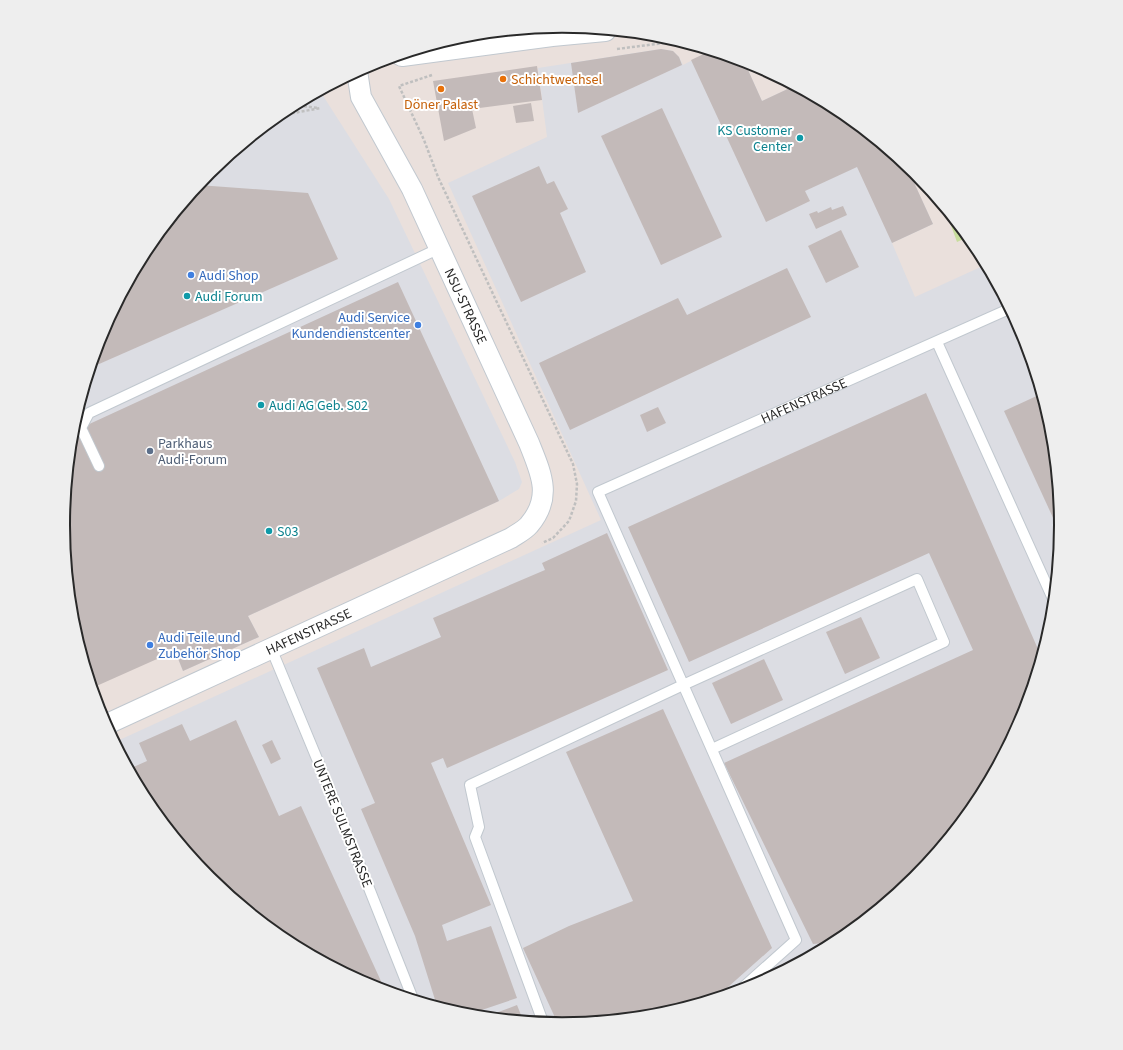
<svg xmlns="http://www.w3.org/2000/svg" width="1123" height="1050" viewBox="0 0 1123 1050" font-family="'Source Sans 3',sans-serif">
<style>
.industrial{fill:#dcdde3}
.green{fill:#c8dd9d}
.building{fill:#c3bab9}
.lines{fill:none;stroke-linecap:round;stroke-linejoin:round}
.lane-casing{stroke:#c1c8cf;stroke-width:12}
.street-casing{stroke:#c1c8cf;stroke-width:22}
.secondary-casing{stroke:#c1c8cf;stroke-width:24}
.path{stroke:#bfbfbf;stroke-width:2.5;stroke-dasharray:3 2;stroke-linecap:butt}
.lane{stroke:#fff;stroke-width:10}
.street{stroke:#fff;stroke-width:20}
.secondary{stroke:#fff;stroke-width:22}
.food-dot{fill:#e8710a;stroke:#fff;stroke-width:1.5}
.culture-dot{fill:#0f9aa8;stroke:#fff;stroke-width:1.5}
.shop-dot{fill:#3f7fe0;stroke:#fff;stroke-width:1.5}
.service-dot{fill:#5c6f8a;stroke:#fff;stroke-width:1.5}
.labels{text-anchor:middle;stroke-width:4;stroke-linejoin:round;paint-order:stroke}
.food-label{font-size:14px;fill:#c56008;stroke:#fff;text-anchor:start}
.culture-label{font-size:14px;fill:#0d838f;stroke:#fff;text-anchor:start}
.shop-label{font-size:14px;fill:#366cbe;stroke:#fff;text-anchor:start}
.street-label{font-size:14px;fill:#292929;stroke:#fff}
.service-label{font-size:14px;fill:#4e5e75;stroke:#fff;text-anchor:start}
.rim{fill:none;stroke:#292929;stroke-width:2}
</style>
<rect width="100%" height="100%" fill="#eae0dc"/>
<g class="industrial">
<polygon points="661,49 673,51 679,57 683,65 710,51 744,61 762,101 794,86 906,165 933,224 892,243 915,297 985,265 1023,334 1051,428 1060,525 1051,623 1022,716 976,802 914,878 839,940 752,986 659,1014 561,1024 464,1014 370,986 146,802 115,742 601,520 448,183 547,137 538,68"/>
<polygon points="320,91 389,199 515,462 522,482 519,489 499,501 248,616 259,637 183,671 175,651 72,622 63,525 72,427 101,334 147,248 209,172 284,110"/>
</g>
<polygon class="green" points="945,209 968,237 957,242"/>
<g class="building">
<polygon points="661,49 673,51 679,57 682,65 578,113 571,63"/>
<polygon points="710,51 744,61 762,101 794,86 839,110 906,165 933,224 892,243 857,167 805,191 810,201 766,222 691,60"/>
<polygon points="537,66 542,100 472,109 476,128 444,141 433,81"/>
<polygon points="531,103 534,121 516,123 513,106"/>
<polygon points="662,108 722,237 661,265 601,136"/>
<polygon points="539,166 547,184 554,181 568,209 560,213 586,272 521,302 472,196"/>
<polygon points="198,185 308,193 338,259 90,368 101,334 147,248"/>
<polygon points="843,206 847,215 816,229 809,214 817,211 818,213 831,207 832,210"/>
<polygon points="841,230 859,267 826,283 808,246"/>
<polygon points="787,268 811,317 570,430 539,363 678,298 687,315"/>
<polygon points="398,282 499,501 248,616 259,637 183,671 175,651 92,688 72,622 63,525 72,432"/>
<polygon points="926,393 1041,656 1022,716 976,802 914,878 839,940 825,947 824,943 813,944 724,763 973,650 929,553 689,662 628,527"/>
<polygon points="1041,394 1051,428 1060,525 1060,533 1004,411"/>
<polygon points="658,407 666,423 647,432 640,415"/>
<polygon points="607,533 668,670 447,768 443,758 431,763 491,905 442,925 447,941 491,926 517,998 467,1015 437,1006 415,936 361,809 375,803 317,668 364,648 371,667 441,637 433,618 545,570 542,563"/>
<polygon points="861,617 880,658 845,674 826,632"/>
<polygon points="764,659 783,700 731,724 712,683"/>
<polygon points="663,709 772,948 718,996 659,1014 558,1024 523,948 569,926 633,901 566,752"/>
<polygon points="236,720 279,816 301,806 385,990 370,986 284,940 208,878 146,802 129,769 147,761 139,743 182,724 190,741"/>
<polygon points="272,740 281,759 271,764 262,745"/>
<polygon points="517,1005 523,1020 494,1017 493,1014"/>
</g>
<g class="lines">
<g class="lane-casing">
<g id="lane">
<polyline points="937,342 1053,599"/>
<polyline points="99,466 81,428 89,413 440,248"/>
<polyline points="271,648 332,795 413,999"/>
<path id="s1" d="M740 990 796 940 598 492 1009 309"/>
<polyline points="543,1022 475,837 479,827 470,785 683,685 917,579 944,642 712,749"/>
</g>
</g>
<g class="street-casing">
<g id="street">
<path id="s2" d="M105 725 511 538C517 534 525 530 529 525 553 497 541 473 529 443L412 189 361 97 357 71"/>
</g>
</g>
<g class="secondary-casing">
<polyline id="secondary" points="402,55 552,35 605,30"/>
</g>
<g class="path">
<polyline points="617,49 664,43 692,46"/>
<polyline points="432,75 399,86 424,140 438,177 573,464 577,484 576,501 569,521 553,538 542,543"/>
<polyline points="294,105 318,108"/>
<polyline points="277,116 321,108"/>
</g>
<use href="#lane" class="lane"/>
<use href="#street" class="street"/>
<use href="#secondary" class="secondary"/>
</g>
<g class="food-dot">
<circle cx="503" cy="79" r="4"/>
<circle cx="441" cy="89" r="4"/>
</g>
<g class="culture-dot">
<circle cx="800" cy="138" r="4"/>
<circle cx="187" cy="296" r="4"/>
<circle cx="261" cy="405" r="4"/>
<circle cx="269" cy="531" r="4"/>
</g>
<g class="shop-dot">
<circle cx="191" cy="275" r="4"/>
<circle cx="418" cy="325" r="4"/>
<circle cx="150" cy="645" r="4"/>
</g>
<circle class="service-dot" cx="150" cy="451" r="4"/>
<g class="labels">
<g class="food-label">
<text x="511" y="84">Schichtwechsel</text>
<text x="441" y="109" text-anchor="middle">Döner Palast</text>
</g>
<g class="culture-label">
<text x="792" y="135" text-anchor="end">KS Customer<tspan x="792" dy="16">Center</tspan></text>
<text x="195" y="301">Audi Forum</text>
<text x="269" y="410">Audi AG Geb. S02</text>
<text x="277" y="536">S03</text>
</g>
<g class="shop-label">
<text x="199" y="280">Audi Shop</text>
<text x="410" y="322" text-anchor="end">Audi Service<tspan x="410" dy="16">Kundendienstcenter</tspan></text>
<text x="158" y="642">Audi Teile und<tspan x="158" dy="16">Zubehör Shop</tspan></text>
</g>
<g class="street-label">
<text transform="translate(466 306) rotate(65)" y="5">NSU-STRASSE</text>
<text dy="5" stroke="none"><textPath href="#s1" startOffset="790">HAFENSTRASSE</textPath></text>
<text dy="5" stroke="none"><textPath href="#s2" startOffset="224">HAFENSTRASSE</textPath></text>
<text transform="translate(343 823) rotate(68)" y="5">UNTERE SULMSTRASSE</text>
</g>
<g class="service-label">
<text x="158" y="448">Parkhaus<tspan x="158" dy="16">Audi-Forum</tspan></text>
</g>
</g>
<path d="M0 0H1123V1050H0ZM70 525a492 492 0 1 1 984 0a492 492 0 1 1-984 0Z" fill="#eee" fill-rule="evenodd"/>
<path class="rim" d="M70 525a492 492 0 1 1 984 0a492 492 0 1 1-984 0Z"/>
</svg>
